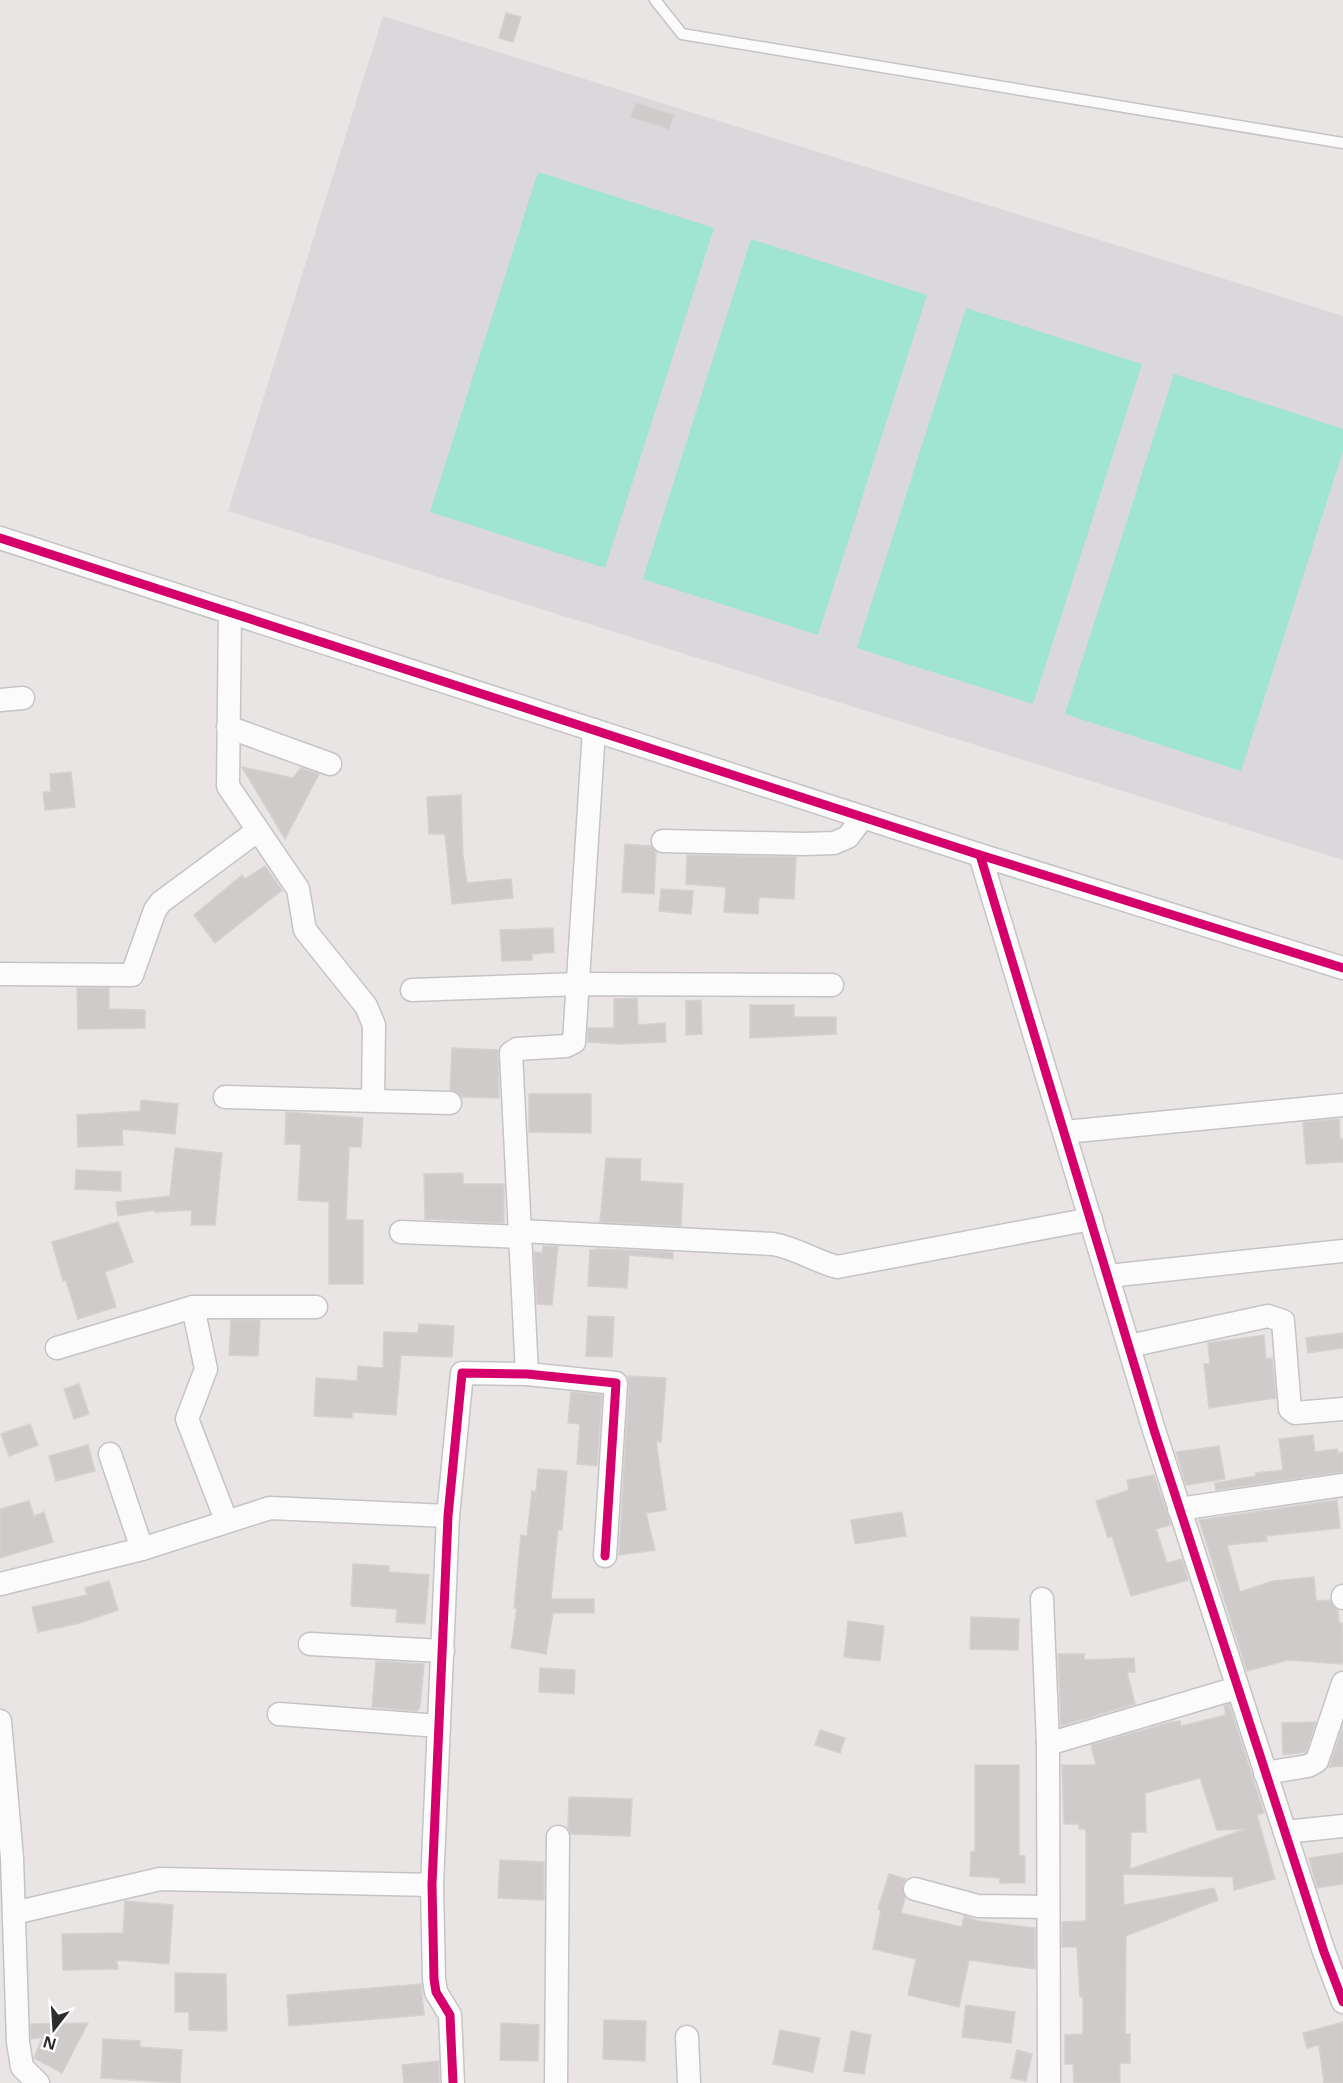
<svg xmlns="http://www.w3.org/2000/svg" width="1343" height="2083" viewBox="0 0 1343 2083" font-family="'Noto Sans',sans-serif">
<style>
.industrial{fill:#dad8db}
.water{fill:#a0e4d2}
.building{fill:#cfcbcb;stroke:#d5d1d1;stroke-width:1.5;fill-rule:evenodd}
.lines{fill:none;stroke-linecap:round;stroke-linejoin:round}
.service-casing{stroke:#c5c4c5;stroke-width:13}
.minor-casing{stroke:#c5c4c5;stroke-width:25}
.service{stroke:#fcfbfb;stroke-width:10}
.minor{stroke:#fcfbfb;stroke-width:22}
.cycleway-casing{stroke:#fff;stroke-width:13}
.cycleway{stroke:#d6006c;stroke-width:9}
</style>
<rect width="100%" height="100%" fill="#eae5e5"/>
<polygon class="industrial" points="383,16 1343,316 1343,860 228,511"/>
<g class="water">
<polygon points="538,172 714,228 605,568 430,512"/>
<polygon points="751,239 927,295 818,635 643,579"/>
<polygon points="966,308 1142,364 1033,704 857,648"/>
<polygon points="1174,374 1343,429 1343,451 1241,771 1065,714"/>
</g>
<g class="building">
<polygon points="506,13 521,17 513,42 499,38"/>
<polygon points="636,103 674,115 669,129 631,117"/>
<polygon points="242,767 293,778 301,768 319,774 285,839"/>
<polygon points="71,772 75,807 45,810 43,792 51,792 50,774"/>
<polygon points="461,795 463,856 467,883 511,879 513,898 452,904 445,834 429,834 427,797"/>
<polygon points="625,844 651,846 656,853 654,894 622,892"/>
<polygon points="687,855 796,857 794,899 759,897 758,914 724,912 726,887 686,884"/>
<polygon points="265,866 282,890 215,943 194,915 242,875 245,879"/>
<polygon points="661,889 693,891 691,914 659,911"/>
<polygon points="553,928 554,952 532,954 532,960 502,961 500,930"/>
<polygon points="77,988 109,988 109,1009 145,1010 145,1028 78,1029"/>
<polygon points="637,998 638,1025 665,1023 666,1042 619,1044 588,1042 588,1028 614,1028 614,999"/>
<polygon points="701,1000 702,1034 686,1035 686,1001"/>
<polygon points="750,1005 794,1005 794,1017 836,1017 836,1034 750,1038"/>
<polygon points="452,1048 498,1050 499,1098 462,1097 450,1089"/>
<polygon points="529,1094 591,1094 591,1133 529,1132"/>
<polygon points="141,1100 178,1104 175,1134 122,1129 123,1145 78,1147 77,1115 140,1111"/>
<polygon points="286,1112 363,1118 361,1147 349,1147 346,1220 363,1220 363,1284 329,1284 329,1202 298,1200 301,1144 285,1144"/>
<polygon points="1339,1119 1340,1139 1343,1139 1343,1162 1306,1164 1303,1122"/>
<polygon points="175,1148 222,1153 215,1225 191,1225 192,1210 155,1212 155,1210 118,1216 116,1202 170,1196"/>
<polygon points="606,1158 641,1159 640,1181 683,1184 681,1226 600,1222"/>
<polygon points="76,1170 121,1172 121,1191 75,1189"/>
<polygon points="463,1173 463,1184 504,1184 504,1223 425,1219 424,1174"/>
<polygon points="118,1222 133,1262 105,1272 116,1307 78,1319 66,1280 63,1281 52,1242"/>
<polygon points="543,1246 558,1246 552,1305 537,1304 534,1252 542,1253"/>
<polygon points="598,1249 673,1252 673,1259 629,1255 627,1288 588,1286 590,1250"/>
<polygon points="588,1316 614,1317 612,1357 586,1356"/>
<polygon points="231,1320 260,1320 258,1356 229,1355"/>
<polygon points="419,1324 454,1326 452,1357 401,1355 396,1415 352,1412 352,1418 314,1416 316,1378 357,1381 358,1366 383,1368 384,1332 418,1333"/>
<polygon points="1343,1333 1343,1348 1308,1353 1306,1338"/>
<polygon points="1264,1335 1266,1359 1272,1358 1276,1398 1209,1408 1204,1364 1210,1364 1208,1343"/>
<polygon points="628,1376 666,1378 661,1442 656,1441 666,1510 646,1513 655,1550 619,1555 629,1384"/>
<polygon points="79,1384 89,1414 74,1419 64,1389"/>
<polygon points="571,1392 602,1395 597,1466 577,1464 580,1424 568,1423"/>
<polygon points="30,1424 38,1445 9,1456 1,1434"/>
<polygon points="1313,1435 1315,1452 1337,1449 1338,1453 1343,1452 1343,1472 1216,1490 1215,1483 1256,1476 1256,1473 1283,1470 1279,1439"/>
<polygon points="88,1445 95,1471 56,1481 49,1456"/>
<polygon points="1219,1446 1225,1479 1186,1485 1176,1452"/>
<polygon points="538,1469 567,1471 562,1530 558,1530 551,1599 594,1599 594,1613 553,1613 546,1654 511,1648 517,1608 514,1608 521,1535 527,1536 532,1491 536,1492"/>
<polygon points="1154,1475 1171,1525 1156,1529 1167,1563 1182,1559 1188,1580 1131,1596 1112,1536 1108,1538 1096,1501 1129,1490 1127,1480"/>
<polygon points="1337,1500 1340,1528 1266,1536 1267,1541 1227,1545 1240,1592 1273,1581 1314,1577 1316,1601 1330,1600 1338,1610 1339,1623 1342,1623 1343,1664 1288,1660 1247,1671 1199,1520"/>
<polygon points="29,1501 34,1516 44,1512 53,1542 0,1558 0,1509"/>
<polygon points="902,1512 906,1536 855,1544 851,1520"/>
<polygon points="353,1564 389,1566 389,1572 429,1575 425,1624 396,1622 397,1609 351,1606"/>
<polygon points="109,1581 118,1610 80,1623 38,1632 32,1607 87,1595 85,1588"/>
<polygon points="971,1617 1019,1619 1018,1650 970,1649"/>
<polygon points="848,1621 884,1626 880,1661 844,1657"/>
<polygon points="1058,1654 1084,1654 1084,1660 1134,1658 1135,1672 1127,1672 1135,1704 1061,1726"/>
<polygon points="376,1661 424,1664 420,1707 417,1711 372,1707"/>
<polygon points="540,1668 575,1670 574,1694 539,1692"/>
<path d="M1229 1704 1264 1813 1257 1815 1275 1879 1234 1890 1233 1877 1123 1874 1124 1905 1214 1888 1218 1900 1126 1936 1125 2034H1130V2063H1120V2083H1074L1073 2064H1065V2035L1083 2034V1997H1080L1077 1947H1062V1922L1086 1921V1829H1079V1824H1064L1062 1765H1096L1091 1745 1171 1722 1180 1721 1181 1726 1226 1715 1224 1706ZM1200 1778 1217 1830 1246 1829 1130 1869 1131 1832H1146L1145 1793Z"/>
<polygon points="1316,1722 1306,1752 1283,1755 1282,1723"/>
<polygon points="1343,1726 1343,1766 1328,1767 1330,1765"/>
<polygon points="820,1730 845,1738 840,1753 815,1745"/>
<polygon points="975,1765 1019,1765 1019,1856 1025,1856 1025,1883 1000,1883 1000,1878 970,1876 971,1852 975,1852"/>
<polygon points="569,1797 632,1799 630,1836 571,1834 568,1828"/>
<polygon points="1343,1853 1343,1884 1317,1888 1309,1858"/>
<polygon points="500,1860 544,1862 544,1900 498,1898"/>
<polygon points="889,1874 906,1879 902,1886 905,1898 901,1913 962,1927 964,1916 978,1921 1035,1928 1035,1969 969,1960 959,2007 908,1995 916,1959 873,1949 881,1911 878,1909"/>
<polygon points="125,1901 173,1905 169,1964 117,1960 118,1969 63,1970 62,1934 123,1933"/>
<polygon points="175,1973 226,1974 227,2031 189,2030 189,2012 175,2012"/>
<polygon points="421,1984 424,2015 289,2026 287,1995"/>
<polygon points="966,2005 1015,2012 1011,2043 962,2037"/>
<polygon points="604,2020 646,2021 645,2061 603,2059"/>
<polygon points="1343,2022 1343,2083 1324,2083 1319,2045 1307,2048 1303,2033"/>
<polygon points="88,2023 62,2073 34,2058 42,2038 31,2039 31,2024"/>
<polygon points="501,2023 539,2025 538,2061 500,2060"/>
<polygon points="780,2030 820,2038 813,2072 773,2064"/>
<polygon points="851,2031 871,2035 864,2074 844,2071"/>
<polygon points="103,2039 140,2041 140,2047 182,2050 180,2083 101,2078"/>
<polygon points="1017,2050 1032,2054 1026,2081 1011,2078"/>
<polygon points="439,2061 439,2083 404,2083 402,2065"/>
</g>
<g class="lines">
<g class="service-casing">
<polyline id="service" points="655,0 682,34 1343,143"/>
</g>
<g class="minor-casing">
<g id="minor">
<polyline points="0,538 980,855 1343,968"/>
<polyline points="230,612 228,786 298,889 305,930 366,1006 374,1025 373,1100"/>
<polyline points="0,700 23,698"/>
<polyline points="228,727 330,764"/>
<polyline points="663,841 804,844 834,843 848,837 863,817"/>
<polyline points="980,855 1154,1430 1324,1952 1343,2002"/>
<polyline points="0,974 132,975 155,910 161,902 257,831"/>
<polyline points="412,990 579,984 832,985"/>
<polyline points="225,1097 450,1103"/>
<polyline points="1065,1132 1343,1105"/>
<path d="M520 1231 773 1244C796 1248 815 1261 837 1267L1091 1219"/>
<polyline points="401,1232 520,1237"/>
<polyline points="1108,1276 1343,1251"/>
<polyline points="193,1307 206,1369 187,1419 226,1520"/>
<polyline points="1129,1346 1268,1316 1283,1321 1290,1409 1295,1413 1343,1409"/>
<polyline points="57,1348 193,1307 316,1307"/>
<polyline points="527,1374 511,1053 517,1049 566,1046 574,1042 594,730"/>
<polyline points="110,1454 142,1549"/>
<polyline points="1179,1509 1343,1485"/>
<polyline points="0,1584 142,1549 270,1508 448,1516"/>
<polyline points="1343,1596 1343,1598"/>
<polyline points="1042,1599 1048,1744 1049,2083"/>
<polyline points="310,1644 443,1651"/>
<polyline points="279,1714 439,1726"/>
<polyline points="0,1721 12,1858 18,2042 22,2067 38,2083"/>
<polyline points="1048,1744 1237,1688"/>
<polyline points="1265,1773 1308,1766 1317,1761 1343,1683"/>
<polyline points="1285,1832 1343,1826"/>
<polyline points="915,1889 978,1906 1048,1907"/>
<polyline points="14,1913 160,1879 432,1885"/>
<polyline points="687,2037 689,2083"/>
<polyline points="453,2083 450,2015 436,1992 434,1979 432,1885 448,1516 462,1373 527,1374 616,1383 605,1556"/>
<polyline points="556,2083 558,1837"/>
</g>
</g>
<use href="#service" class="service"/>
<use href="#minor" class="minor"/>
<g class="cycleway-casing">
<g id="cycleway">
<polyline points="0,538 980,855 1343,968"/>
<polyline points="980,855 1154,1430 1324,1952 1343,2002"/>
<polyline points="453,2083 450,2015 436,1992 434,1979 432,1885 448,1516 462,1373 527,1374 616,1383 605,1556"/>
</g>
</g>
<use href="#cycleway" class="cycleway"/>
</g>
<g transform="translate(54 2029) rotate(197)" stroke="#ffffff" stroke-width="4.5" paint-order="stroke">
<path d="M0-4.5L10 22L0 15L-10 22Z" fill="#2d2d2d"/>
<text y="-9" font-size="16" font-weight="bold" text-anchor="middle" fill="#2d2d2d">N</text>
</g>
</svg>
